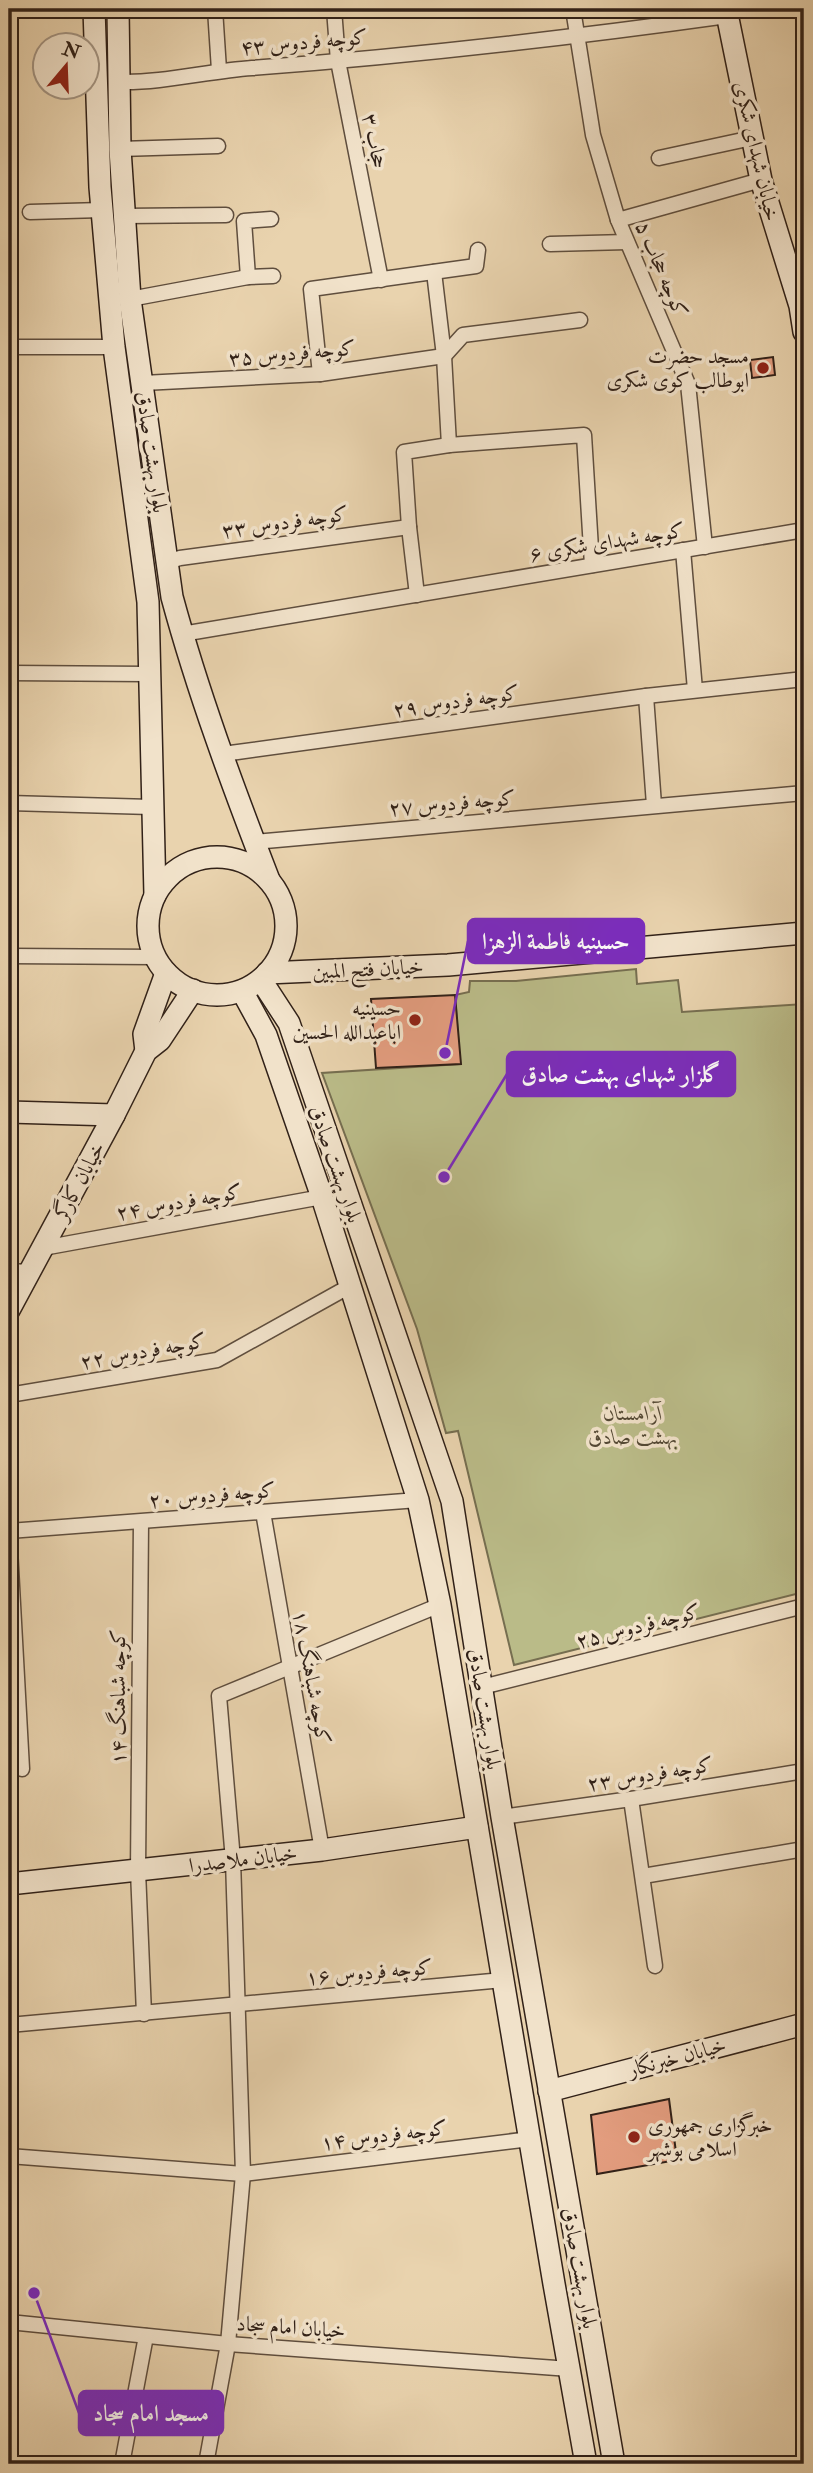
<svg xmlns="http://www.w3.org/2000/svg" width="813" height="2473" viewBox="0 0 813 2473" font-family="'IM FELL Double Pica',Amiri,serif">
<style>
.green{fill:#babb88;stroke:#766e50;stroke-width:2}
.building{fill:#e39d7f;stroke:#312118;stroke-width:2}
.lines{fill:none;stroke-linecap:round;stroke-linejoin:round}
.street-casing{stroke:#5f4e3e;stroke-width:17}
.secondary-casing{stroke:#312118;stroke-width:24}
.street{stroke:#f1e2ca;stroke-width:14}
.secondary{stroke:#f1e2ca;stroke-width:21}
.poi-dot{fill:#8f2418;stroke:#f1e2ca;stroke-width:2.5}
.labels{text-anchor:middle;stroke-width:7;stroke-linejoin:round;paint-order:stroke}
.street-label{font-size:21px;fill:#312118;stroke:#f1e2ca}
.poi-label{font-size:21px;fill:#312118;stroke:#f1e2ca;text-anchor:end}
.park-label{font-size:21px;font-style:italic;fill:#534834;stroke:#f1e2ca}
.leader{fill:none;stroke:#7b2cbf;stroke-width:2.5}
.callout-dot{fill:#7b2cbf;stroke:#f1e2ca;stroke-width:2.5}
.callout{fill:#7b2cbf;stroke:#7b2cbf;stroke-width:2.5}
.callout-label{font-size:23px;text-anchor:middle;font-weight:bold;fill:#fff}
</style>
<rect width="100%" height="100%" fill="#e9d3ae"/>
<filter id="stains"><feTurbulence type="fractalNoise" baseFrequency=".00286" numOctaves="4"/><feColorMatrix values="0 0 0 0 .2 0 0 0 0 .09 0 0 0 0 .02 0 0 0 .5 -.17"/></filter>
<radialGradient id="worn" r=".72"><stop offset=".6" stop-color="#630" stop-opacity="0"/><stop offset="1" stop-color="#630" stop-opacity=".3"/></radialGradient>
<polygon class="green" points="636,969 637,984 678,980 682,1012 804,1004 804,1592 514,1665 458,1431 446,1433 417,1329 322,1073 460,1064 455,995 469,992 470,981 516,981"/>
<g class="building">
<polygon points="773,357 775,375 752,378 750,360"/>
<polygon points="455,995 461,1064 376,1068 371,999"/>
<polygon points="669,2099 677,2160 597,2174 591,2115"/>
</g>
<g class="lines">
<g class="street-casing">
<g id="street">
<polyline points="215,9 219,70"/>
<polyline points="334,9 338,61 381,280"/>
<polyline points="573,9 593,135 618,220 688,384 705,547"/>
<path d="M120 82C164 83 208 71 252 68 411 56 569 38 727 16"/>
<polyline points="120,149 218,146"/>
<polyline points="659,158 752,138"/>
<polyline points="30,212 102,210"/>
<polyline points="124,216 226,215"/>
<polyline points="618,220 761,180"/>
<polyline points="550,244 627,242"/>
<polyline points="434,272 444,356 449,445"/>
<polyline points="248,277 244,221 271,219"/>
<polyline points="130,299 248,277 273,276"/>
<polyline points="9,347 114,347"/>
<polyline points="444,356 463,335 580,320"/>
<polyline points="320,374 311,289 476,266 478,250"/>
<polyline points="143,383 320,374 444,356"/>
<polyline points="683,550 695,690"/>
<polyline points="167,562 180,558 409,527"/>
<polyline points="417,595 409,527 404,452 449,445 584,435 592,565"/>
<polyline points="182,634 804,530"/>
<polyline points="9,673 148,674"/>
<polyline points="646,696 654,805"/>
<polyline points="223,754 646,696 804,679"/>
<polyline points="9,803 151,807"/>
<polyline points="254,842 804,793"/>
<polyline points="9,956 155,957"/>
<polyline points="43,1248 322,1197"/>
<polyline points="9,1271 30,1272"/>
<polyline points="9,1395 217,1360 350,1286"/>
<polyline points="263,1512 322,1850"/>
<polyline points="141,1522 138,1871 144,2014"/>
<polyline points="9,1531 418,1500"/>
<polyline points="9,1531 22,1769"/>
<polyline points="482,1687 804,1606"/>
<polyline points="631,1799 655,1966"/>
<polyline points="502,1817 631,1799 804,1771"/>
<polyline points="643,1876 804,1849"/>
<polyline points="9,2025 503,1980"/>
<polyline points="9,2156 243,2174 530,2139"/>
<polyline points="9,2322 228,2344 570,2369"/>
<polyline points="122,2464 146,2336"/>
<polyline points="206,2464 228,2344 243,2174 233,1860 219,1696 440,1605"/>
</g>
</g>
<g class="secondary-casing">
<g id="secondary">
<polyline points="94,9 100,187 114,347 148,602 155,895"/>
<path d="M118 9 120 149 130 299 172 597C198 693 233 787 269 880"/>
<polyline points="726,9 761,180 800,306 804,332"/>
<circle cx="217" cy="926" r="69"/>
<polyline points="267,973 448,965 804,933"/>
<polyline points="261,980 289,1023 452,1501 502,1817 614,2464"/>
<polyline points="242,991 266,1035 322,1197 418,1500 440,1605 554,2284 586,2464"/>
<polyline points="146,1051 144,1034 166,973"/>
<polyline points="9,1112 114,1115"/>
<polyline points="9,1310 114,1115 146,1051 160,1040 193,990"/>
<polyline points="9,1884 322,1850 477,1827"/>
<polyline points="549,2091 804,2024"/>
</g>
</g>
<use href="#street" class="street"/>
<use href="#secondary" class="secondary"/>
</g>
<g class="poi-dot">
<circle cx="763" cy="368" r="7"/>
<circle cx="415" cy="1020" r="7"/>
<circle cx="634" cy="2137" r="7"/>
</g>
<g class="labels">
<g class="street-label">
<text transform="translate(304 42) rotate(-5)" y="7">کوچه فردوس ۴۳</text>
<text transform="translate(375 141) rotate(79)" y="7">حجاب ۳</text>
<text transform="translate(757 151) rotate(77)" y="7">خیابان شهدای شکری</text>
<text transform="translate(662 269) rotate(67)" y="7">کوچه حجاب ۵</text>
<text transform="translate(292 353) rotate(-5)" y="7">کوچه فردوس ۳۵</text>
<text transform="translate(152 452) rotate(82)" y="7">بلوار بهشت صادق</text>
<text transform="translate(285 522) rotate(-8)" y="7">کوچه فردوس ۳۳</text>
<text transform="translate(607 542) rotate(-9)" y="7">کوچه شهدای شکری ۶</text>
<text transform="translate(456 701) rotate(-8)" y="7">کوچه فردوس ۲۹</text>
<text transform="translate(452 803) rotate(-5)" y="7">کوچه فردوس ۲۷</text>
<text transform="translate(368 969) rotate(-3)" y="7">خیابان فتح المبین</text>
<text transform="translate(336 1164) rotate(71)" y="7">بلوار بهشت صادق</text>
<text transform="translate(79 1181) rotate(-62)" y="7">خیابان کارگر</text>
<text transform="translate(179 1202) rotate(-10)" y="7">کوچه فردوس ۲۴</text>
<text transform="translate(143 1351) rotate(-10)" y="7">کوچه فردوس ۲۲</text>
<text transform="translate(212 1495) rotate(-5)" y="7">کوچه فردوس ۲۰</text>
<text transform="translate(638 1626) rotate(-14)" y="7">کوچه فردوس ۲۵</text>
<text transform="translate(312 1677) rotate(80)" y="7">کوچه شباهنگ ۱۸</text>
<text transform="translate(118 1697) rotate(-90)" y="7">کوچه شباهنگ ۱۴</text>
<text transform="translate(485 1709) rotate(81)" y="7">بلوار بهشت صادق</text>
<text transform="translate(650 1774) rotate(-9)" y="7">کوچه فردوس ۲۳</text>
<text transform="translate(243 1859) rotate(-7)" y="7">خیابان ملاصدرا</text>
<text transform="translate(369 1972) rotate(-5)" y="7">کوچه فردوس ۱۶</text>
<text transform="translate(677 2057) rotate(-15)" y="7">خیابان خبرنگار</text>
<text transform="translate(384 2135) rotate(-7)" y="7">کوچه فردوس ۱۴</text>
<text transform="translate(580 2268) rotate(80)" y="7">بلوار بهشت صادق</text>
<text transform="translate(291 2327) rotate(4)" y="7">خیابان امام سجاد</text>
</g>
<g class="poi-label">
<text x="749" y="363">مسجد حضرت<tspan x="749" dy="24">ابوطالب کوی شکری</tspan></text>
<text x="401" y="1015">حسینیه<tspan x="401" dy="24">اباعبدالله الحسین</tspan></text>
<text x="648" y="2132" text-anchor="start">خبرگزاری جمهوری<tspan x="648" dy="24">اسلامی بوشهر</tspan></text>
</g>
<g class="park-label">
<text x="633" y="1420">آرامستان<tspan x="633" dy="24">بهشت صادق</tspan></text>
</g>
</g>
<path class="leader" d="M445 1053L468 941M444 1177L507 1074M34 2293L79 2413"/>
<g class="callout-dot">
<circle cx="445" cy="1053" r="7"/>
<circle cx="444" cy="1177" r="7"/>
<circle cx="34" cy="2293" r="7"/>
</g>
<g class="callout">
<rect x="468" y="919" width="176" height="44" rx="7"/>
<rect x="507" y="1052" width="228" height="44" rx="7"/>
<rect x="79" y="2391" width="144" height="44" rx="7"/>
</g>
<g class="callout-label">
<text x="556" y="949">حسینیه فاطمة الزهزا</text>
<text x="621" y="1082">گلزار شهدای بهشت صادق</text>
<text x="151" y="2421">مسجد امام سجاد</text>
</g>
<rect width="813" height="2473" fill="none" stroke="#e9d3ae" stroke-width="35"/>
<rect x="10" y="10" width="792" height="2452" fill="none" stroke="#312118" stroke-width="3.5"/>
<rect x="18" y="18" width="778" height="2438" fill="none" stroke="#312118" stroke-width="2"/>
<g transform="translate(66 66) rotate(19)"><circle r="33" fill="#f1e2ca" stroke="#a49583" stroke-width="2"/>
<path d="M0-5L12 26L0 18L-12 26Z" fill="#8f2418"/>
<text y="-10" font-size="19" font-weight="bold" text-anchor="middle" fill="#312118">N</text>
</g>
<rect width="100%" height="100%" filter="url(#stains)"/>
<rect width="100%" height="100%" fill="url(#worn)"/>
</svg>
